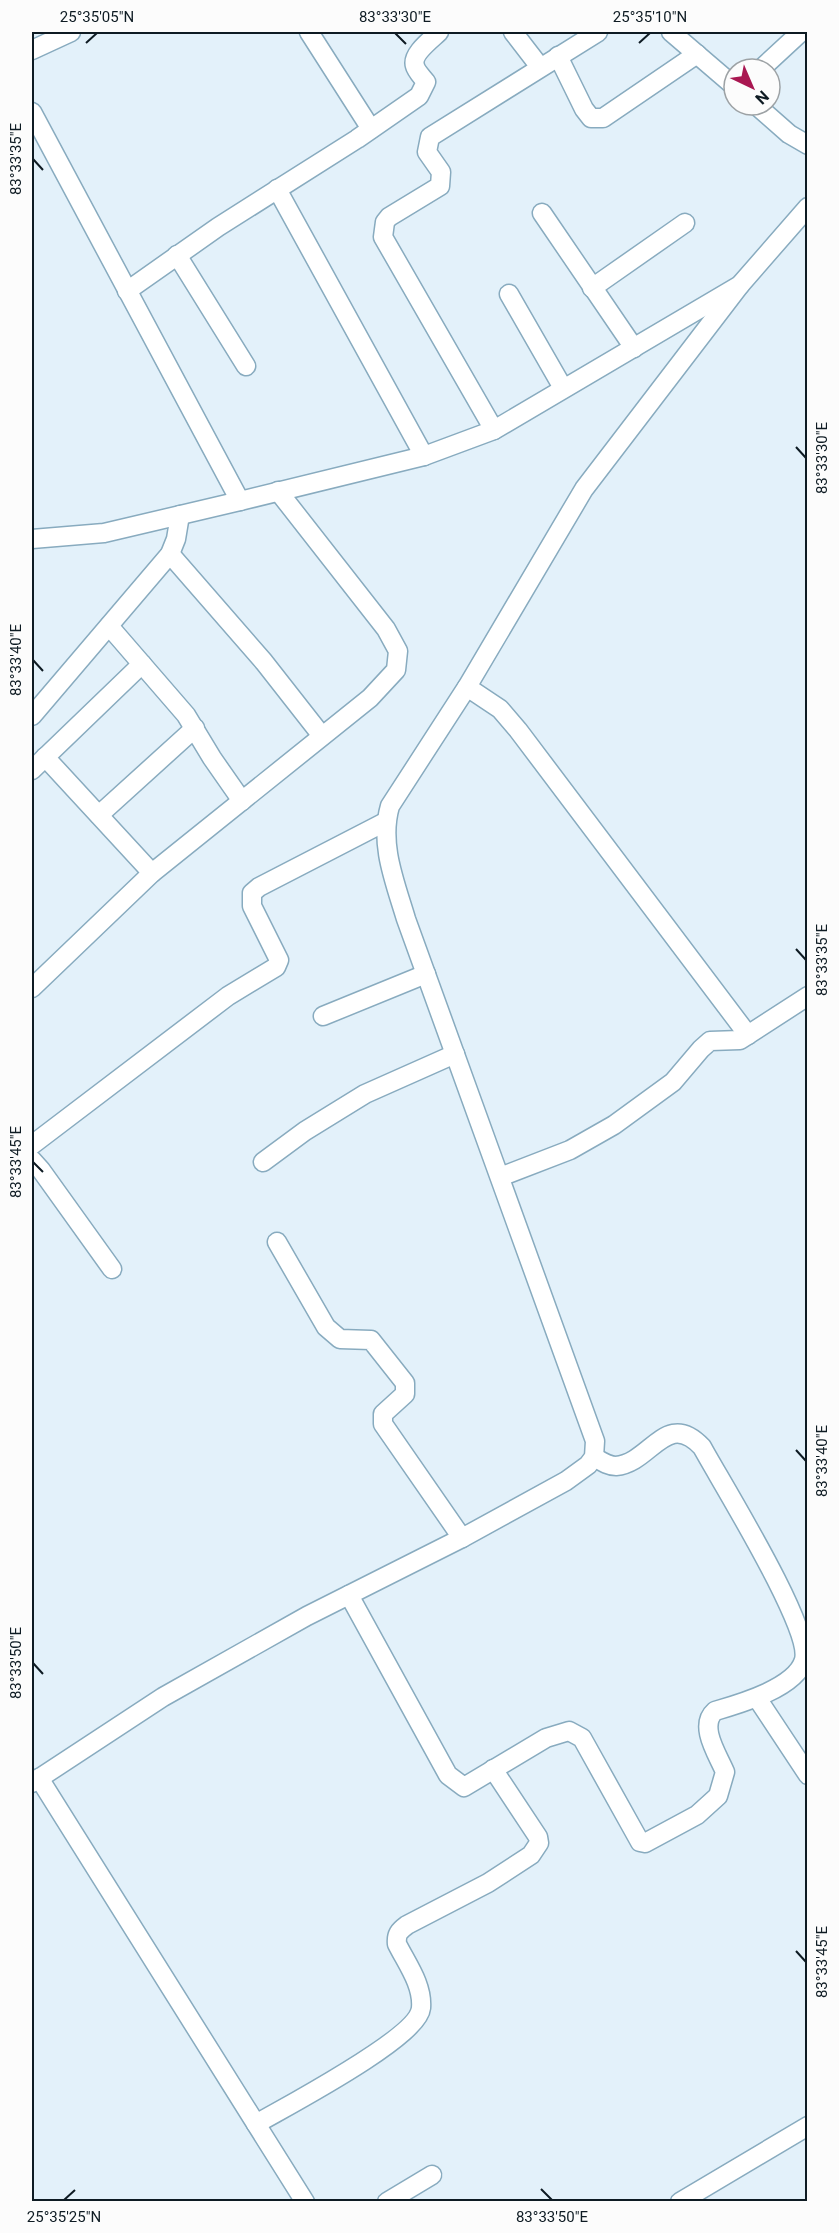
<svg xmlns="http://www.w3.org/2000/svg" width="839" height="2233" viewBox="0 0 839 2233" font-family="Roboto,sans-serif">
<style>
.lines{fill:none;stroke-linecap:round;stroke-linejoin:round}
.minor-casing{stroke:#88abbf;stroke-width:21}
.minor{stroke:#fff;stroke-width:18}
.ticks{fill:none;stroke:#0e1b23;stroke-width:2}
.neatline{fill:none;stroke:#0e1b23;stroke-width:2}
.ticks-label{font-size:15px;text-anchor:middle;fill:#0e1b23}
</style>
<rect width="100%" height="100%" fill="#e3f1fa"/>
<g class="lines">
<g class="minor-casing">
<g id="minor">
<polyline points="309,32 371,129"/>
<polyline points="513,32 540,67"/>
<polyline points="671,32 734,86"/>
<polyline points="32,50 71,32"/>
<polyline points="558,56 584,109 591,118 603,118 697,54"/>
<polyline points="761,69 801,32"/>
<polyline points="756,105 789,134 808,145"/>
<polyline points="32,112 240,501"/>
<polyline points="277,189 424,456"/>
<polyline points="542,213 634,348"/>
<polyline points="177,255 246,366"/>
<polyline points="592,288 685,223"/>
<path d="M127 291 218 227 357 139 419 96 426 82C423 78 416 71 415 66 411 54 432 39 439 32"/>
<polyline points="509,294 563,388"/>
<polyline points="494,430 383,237 385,222 389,217 440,186 441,172 427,152 430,137 598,32"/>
<polyline points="32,539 104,533 240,501 424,456 494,430 740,285 808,207"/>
<polyline points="170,554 264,662 322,736"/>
<polyline points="109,626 186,715 212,758 242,801"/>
<polyline points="467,687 500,709 518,730 748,1035"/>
<polyline points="32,716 170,554 176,539 180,515"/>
<polyline points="45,757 152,873"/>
<polyline points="32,770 142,664"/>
<polyline points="99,815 195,728"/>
<polyline points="32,988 152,873 370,698 396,670 398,651 386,629 278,491"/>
<polyline points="323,1016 426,974"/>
<polyline points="32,1145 228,996 276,967 279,960 252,906 252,893 259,887 385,822"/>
<polyline points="32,1160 41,1170 112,1269"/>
<polyline points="263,1162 305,1131 365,1094 455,1054"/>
<polyline points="500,1177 570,1150 614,1125 673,1082 701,1049 710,1041 740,1040 808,996"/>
<polyline points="277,1242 326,1327 340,1339 371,1340 405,1383 405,1394 383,1414 383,1424 462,1538"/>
<path d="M349 1595 448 1775 464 1787 546 1738 569 1731 582 1738 640 1842 645 1843 697 1815 718 1796 725 1772C718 1755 698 1726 715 1711 739 1704 796 1688 804 1660 812 1628 721 1482 702 1447 666 1409 651 1463 616 1466 608 1466 601 1461 594 1457"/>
<polyline points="757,1698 808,1775"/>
<polyline points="39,1778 305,2202"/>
<path d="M32 1783 163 1697 307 1616 462 1538 566 1481 588 1465 594 1457 595 1441 406 919C395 882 379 844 390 806L467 687 584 489 740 285"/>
<path d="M256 2124C285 2107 418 2038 421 2008 423 1985 407 1964 397 1944 396 1934 399 1931 407 1925L488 1883 531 1855 539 1843 538 1837 493 1769"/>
<polyline points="387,2202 432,2175"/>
<polyline points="680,2202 808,2126"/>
</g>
</g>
<use href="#minor" class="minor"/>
</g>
<path class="ticks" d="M395 33 406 44M86 43 97 33M639 43 650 33M33 159 43 170M796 447 806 458M33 660 43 671M796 949 806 960M33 1162 43 1172M796 1450 806 1461M33 1663 43 1674M796 1951 806 1962M541 2189 552 2200M64 2200 75 2190"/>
<rect width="839" height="2233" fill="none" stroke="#fcfcfc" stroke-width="66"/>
<g transform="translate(752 87) rotate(136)"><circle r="28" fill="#fcfcfc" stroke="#9da2a5" stroke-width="1.5"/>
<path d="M0-4.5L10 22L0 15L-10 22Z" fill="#a91751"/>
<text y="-9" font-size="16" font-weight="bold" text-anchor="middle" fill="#0e1b23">N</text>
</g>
<rect x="33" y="33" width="773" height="2167" class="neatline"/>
<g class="ticks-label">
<text x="97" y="22">25°35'05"N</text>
<text x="395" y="22">83°33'30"E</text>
<text x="650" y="22">25°35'10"N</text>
<text transform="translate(16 159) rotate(-90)" y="5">83°33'35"E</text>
<text transform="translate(822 458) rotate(-90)" y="5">83°33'30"E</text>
<text transform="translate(16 660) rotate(-90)" y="5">83°33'40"E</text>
<text transform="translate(822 960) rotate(-90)" y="5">83°33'35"E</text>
<text transform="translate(16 1162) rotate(-90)" y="5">83°33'45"E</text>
<text transform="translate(822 1461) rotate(-90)" y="5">83°33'40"E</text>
<text transform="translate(16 1663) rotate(-90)" y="5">83°33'50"E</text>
<text transform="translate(822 1962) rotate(-90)" y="5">83°33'45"E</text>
<text x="64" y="2222">25°35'25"N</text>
<text x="552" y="2222">83°33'50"E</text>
</g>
</svg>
